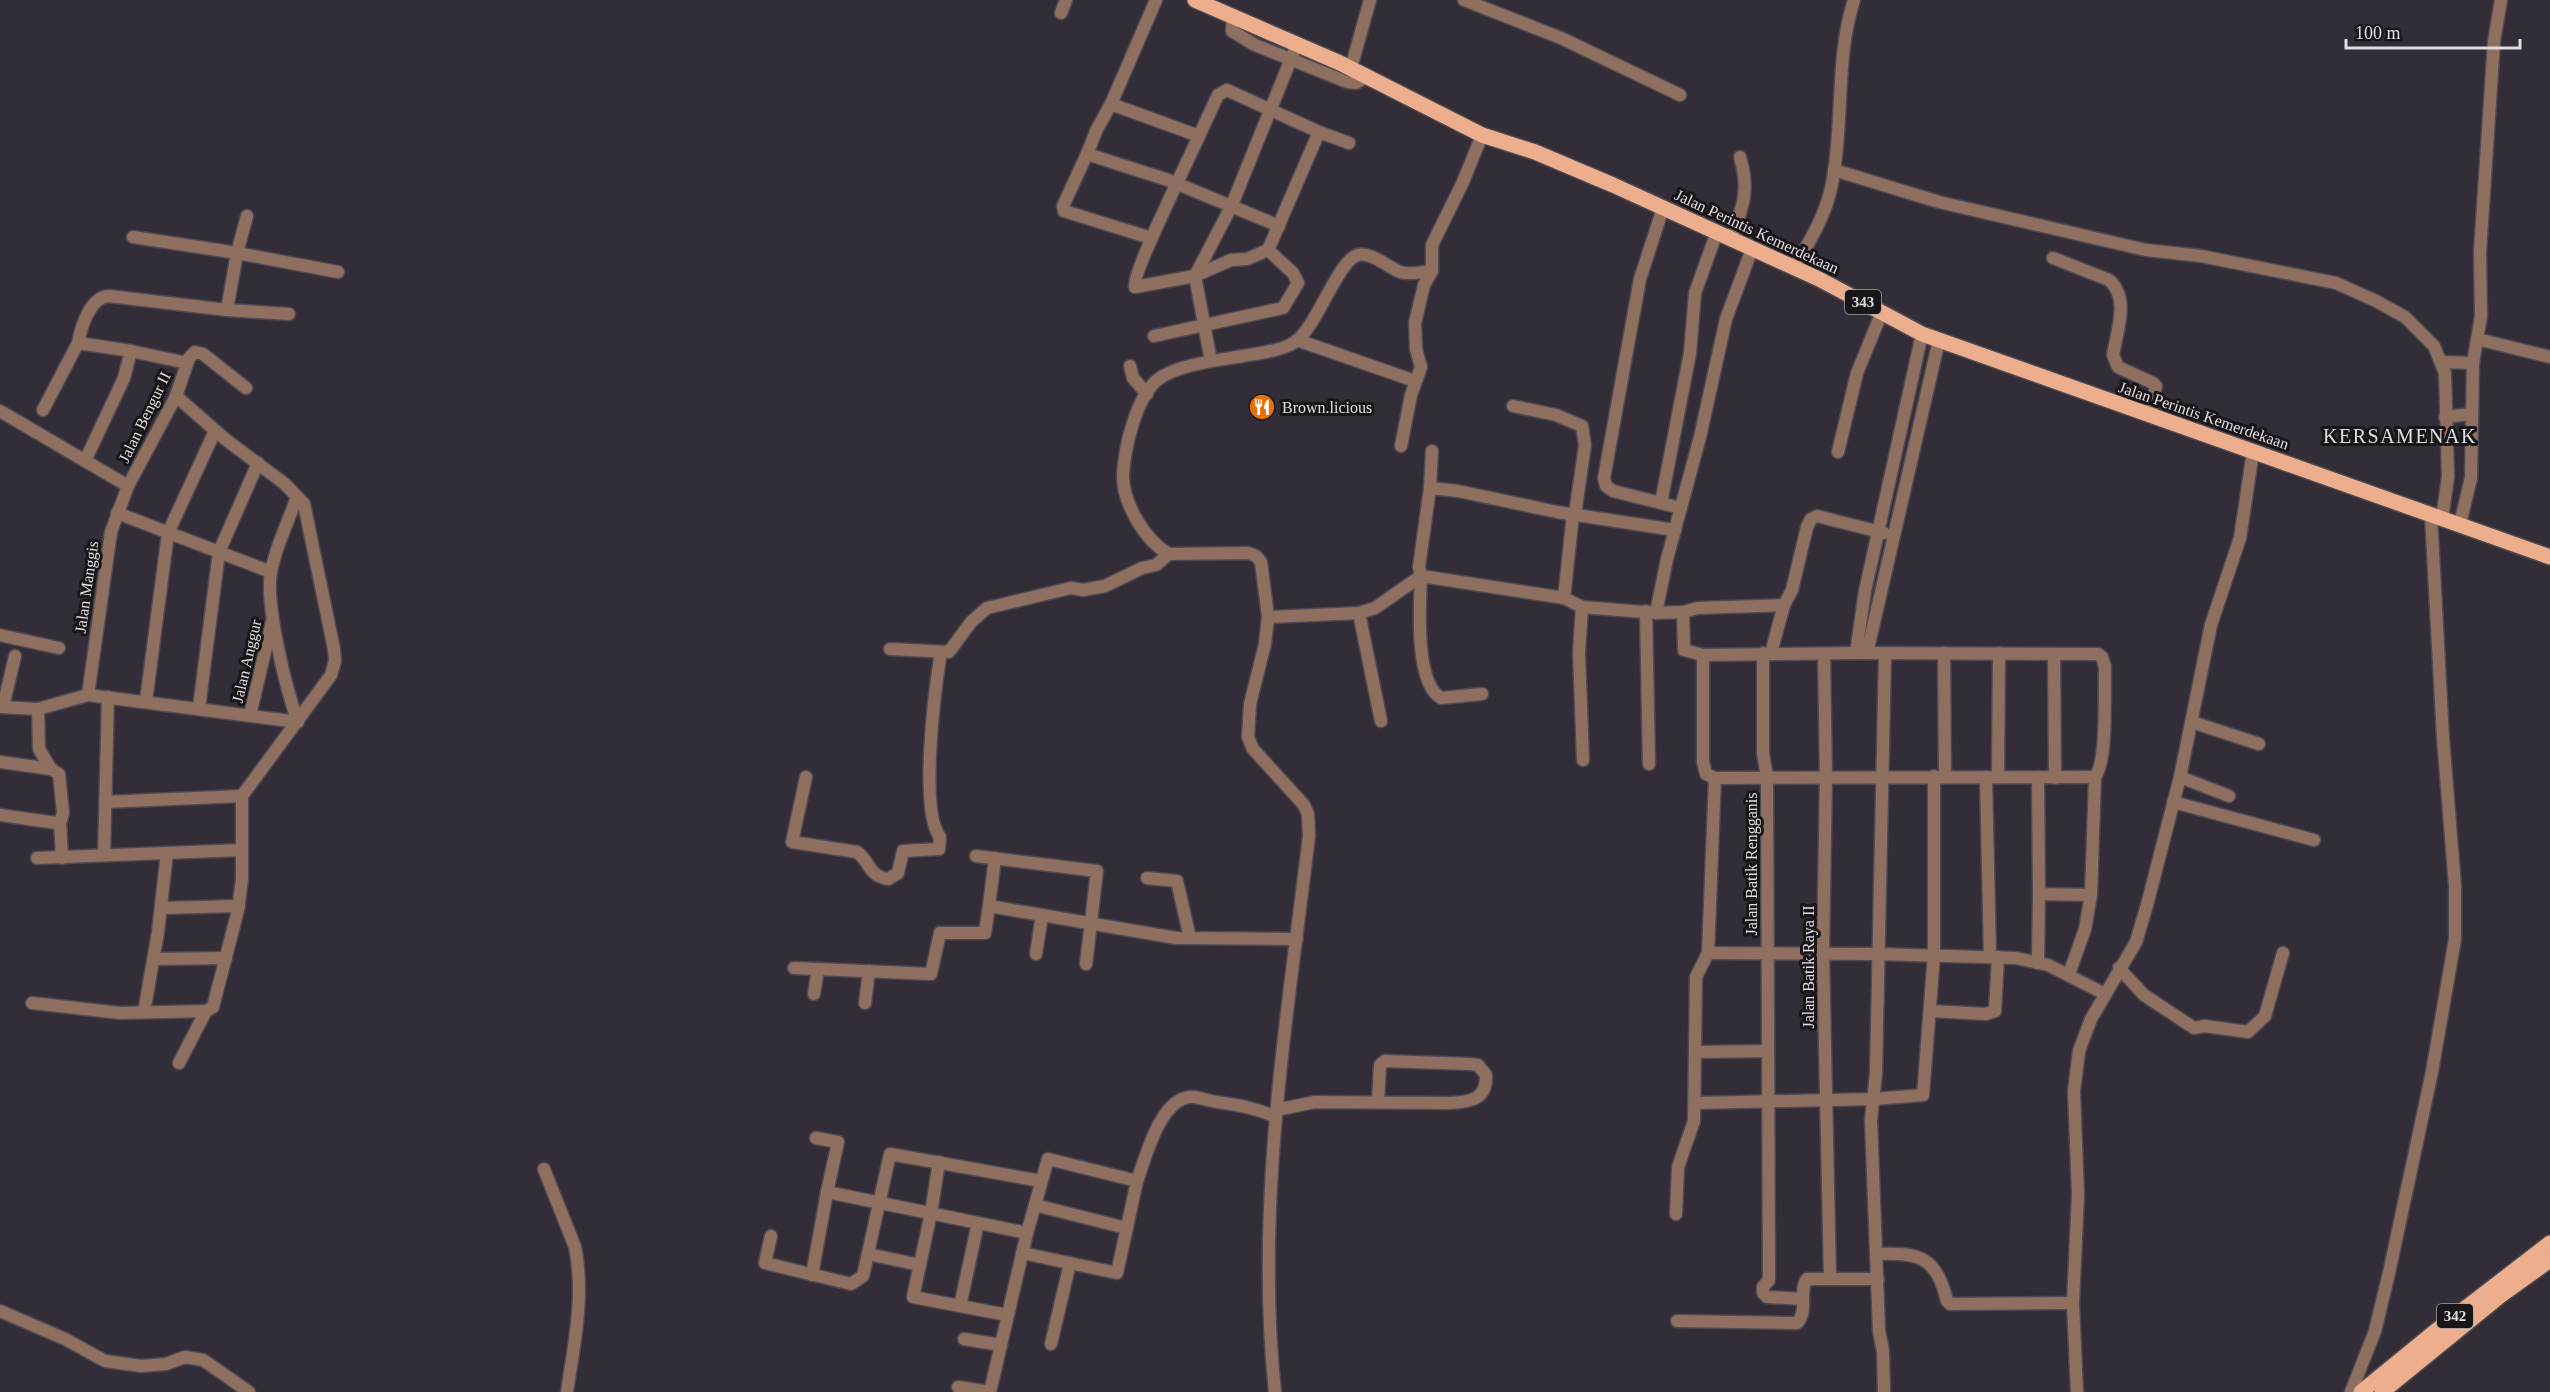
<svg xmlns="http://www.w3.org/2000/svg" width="2550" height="1392" viewBox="0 0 2550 1392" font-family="'Times New Roman',serif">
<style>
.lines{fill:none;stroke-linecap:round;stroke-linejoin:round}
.minor-casing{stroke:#4e4952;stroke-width:15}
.primary-casing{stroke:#4e4952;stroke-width:18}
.minor{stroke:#8e6f60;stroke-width:12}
.primary{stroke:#edae8e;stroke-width:15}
.labels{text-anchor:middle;stroke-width:6;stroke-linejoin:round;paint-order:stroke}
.shield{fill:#19161a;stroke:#a4a1a6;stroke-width:1.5}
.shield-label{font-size:15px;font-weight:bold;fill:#e0dce2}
.street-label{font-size:16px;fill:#e0dce2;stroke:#19161a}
.poi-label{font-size:16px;fill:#e0dce2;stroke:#19161a;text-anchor:start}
.quarter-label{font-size:20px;letter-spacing:1.5px;fill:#e0dce2;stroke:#19161a}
</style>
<rect width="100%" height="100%" fill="#322d36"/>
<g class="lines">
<g class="minor-casing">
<g id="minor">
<polyline points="1464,0 1561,38 1680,95"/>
<polyline points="1061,13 1066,0"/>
<polyline points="1233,15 1232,31 1255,45 1347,82 1356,83 1367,76"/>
<polyline points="1351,68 1370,0"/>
<polyline points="1111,104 1156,0"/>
<path d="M1199 136C1190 157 1131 275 1135 287L1195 276 1231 260 1247 259 1268 250 1319 132"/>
<polyline points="1087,154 1063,206 1064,211 1151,238"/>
<polyline points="1834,170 1939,202 2146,250 2201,256 2336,283 2376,301 2405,317 2434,346 2445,373 2448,477 2442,519"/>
<polyline points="1663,208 1640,279 1604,478 1606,486 1613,491 1681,508"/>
<polyline points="247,216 237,253 338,272"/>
<polyline points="1279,226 1168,180 1087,154 1097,129 1111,104 1199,136 1218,95 1227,90 1319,132 1349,143"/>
<path d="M1731 239C1743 207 1750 190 1740 157"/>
<path d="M2053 258 2109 280C2130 298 2117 331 2113 355L2118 367 2153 383 2156 386 2150 416"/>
<path d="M1794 268C1810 241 1826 215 1832 184 1844 124 1835 59 1854 0"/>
<polyline points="227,310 289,314"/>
<polyline points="1154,336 1283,308 1298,283 1293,273 1268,250"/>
<polyline points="2477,339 2550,357"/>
<polyline points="1297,340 1415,381"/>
<polyline points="131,351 187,363"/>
<polyline points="1211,361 1195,276 1231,207 1297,44"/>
<polyline points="2442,362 2473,363"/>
<polyline points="1130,366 1133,378 1147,394"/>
<polyline points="1513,406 1556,415 1582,426 1585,445 1575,514"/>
<polyline points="43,410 78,343"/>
<polyline points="0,411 128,486"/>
<polyline points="2445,417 2471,414"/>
<polyline points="1401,446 1411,395 1421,367 1416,349 1415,323 1424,285 1432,271"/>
<polyline points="1838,452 1857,373 1882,312"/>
<path d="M85 461 124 378 131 351 78 343C81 327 90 297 109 296L227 310 237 253 133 237"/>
<polyline points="1430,488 1432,451"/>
<polyline points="1661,503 1690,353 1695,293 1717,232"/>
<polyline points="117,513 271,572"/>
<polyline points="2460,524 2471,478 2473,363 2481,316 2480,252 2494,41 2501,0"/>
<path d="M1421 576C1420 603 1414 682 1441 698L1482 694"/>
<polyline points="1564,598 1573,514"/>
<polyline points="1582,607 1564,598 1421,576 1419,567 1430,488 1458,491 1557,512 1675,530"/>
<polyline points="1646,611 1649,764"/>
<path d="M1683 612 1684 650 1703 655 1856 653 2098 654 2102 657 2105 667C2104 692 2108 760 2095 777"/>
<polyline points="1359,613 1381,721"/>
<polyline points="1656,613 1683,612 1698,608 1784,605"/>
<polyline points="1268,617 1359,613 1375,608 1421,576"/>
<polyline points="0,635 59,648"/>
<polyline points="890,649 949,652 971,622 987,608 1071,588 1083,590 1105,586 1142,568 1156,565 1169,554"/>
<polyline points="1763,653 1763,753 1767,777 1769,1280 1763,1287 1763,1293 1767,1297 1803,1299"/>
<polyline points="1771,653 1784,605 1792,590 1807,527 1811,519 1817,516 1884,533"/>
<polyline points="1856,653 1865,591 1922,334"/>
<polyline points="1867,653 1939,340"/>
<polyline points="1944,653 1945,776"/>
<polyline points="1824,654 1826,777 1823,953 1830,1279"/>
<polyline points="2054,654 2055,778"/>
<polyline points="1703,655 1703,762 1706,774 1715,778 2095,777"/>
<polyline points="88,695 111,532 128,486 176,396 189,358 195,352 203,354 246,388"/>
<polyline points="146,701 168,533 215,431"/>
<path d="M0 707 38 709 88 695 298 722C286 689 265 604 271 572 275 548 289 520 297 497"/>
<polyline points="3,707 15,656"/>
<polyline points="199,708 219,552 258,463"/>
<polyline points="38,709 39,749 51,769"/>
<polyline points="250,715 272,622"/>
<polyline points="2192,722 2259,744"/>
<polyline points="1583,760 1579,653 1582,607 1656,613 1667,559 1700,437 1726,319 1752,249"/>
<polyline points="0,762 51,769 59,774 63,813 61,820 56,823 0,815"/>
<path d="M806 777 792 842 857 852C871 862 867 875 888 879L898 873 903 851 939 849 940 837C919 810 935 688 941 652"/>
<polyline points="1986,777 1990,957"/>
<polyline points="1998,777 1999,653"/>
<polyline points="2038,777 2039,894 2091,895 2095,777"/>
<polyline points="2180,777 2229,796"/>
<polyline points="105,802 242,796"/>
<polyline points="2173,802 2314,840"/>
<polyline points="60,822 62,858"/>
<polyline points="104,855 108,697"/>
<polyline points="976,856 1097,871 1086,964"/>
<polyline points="37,858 242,850"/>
<polyline points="1147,878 1177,881 1190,938"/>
<polyline points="989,906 995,858"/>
<polyline points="161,908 239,906"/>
<polyline points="1708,953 1877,954 2016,958 2048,965 2105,994"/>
<polyline points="1036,954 1042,915"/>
<polyline points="154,959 226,958"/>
<polyline points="2038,963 2039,894"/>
<polyline points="794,968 931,974 940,933 985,933 989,906 1176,938 1297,939"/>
<polyline points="2119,968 2144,995 2194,1028 2205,1026 2248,1032 2265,1016 2283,953"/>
<polyline points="2069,974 2085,929 2091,895"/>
<polyline points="814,994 818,969"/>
<polyline points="32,1003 120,1013 206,1011 213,1007 238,910 242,879 242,796 331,675 335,661 334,649 304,504 285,484 225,439 176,396"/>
<polyline points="865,1003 869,971"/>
<polyline points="1931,1011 1986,1014 1995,1011 1998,957"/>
<polyline points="144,1012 158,932 167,853"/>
<polyline points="1696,1052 1768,1051"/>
<polyline points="179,1063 206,1011"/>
<polyline points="1696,1103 1874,1099 1923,1095 1934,955 1934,776"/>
<path d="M1276 1110 1315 1102 1449 1103C1470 1102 1487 1100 1486 1075L1478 1065 1470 1064 1385 1061 1380 1065 1378 1102"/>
<path d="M816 1138 838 1142 827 1192 1027 1233 1048 1159 1137 1181C1146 1157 1161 1094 1194 1097 1201 1098 1209 1101 1217 1102 1238 1105 1256 1108 1276 1117"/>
<polyline points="939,1162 931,1213 913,1297 1007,1315"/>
<path d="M544 1169 575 1247C585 1296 574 1344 567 1392"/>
<polyline points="1035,1205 1126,1228"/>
<polyline points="1676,1214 1678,1167 1694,1121 1696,977 1708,953 1715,778"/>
<polyline points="771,1236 765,1263 851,1284 863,1276 890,1154 1041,1181"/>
<polyline points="1022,1253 1117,1273 1137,1181"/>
<polyline points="868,1254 920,1265"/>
<path d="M1877 1254C1919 1252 1937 1257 1947 1301L1950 1304 2073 1303"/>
<polyline points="812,1275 827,1192"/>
<polyline points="960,1306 978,1223"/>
<polyline points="0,1311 65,1339 105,1361 141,1366 166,1364 185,1357 203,1360 249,1392"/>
<path d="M1677 1321 1797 1323C1809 1311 1798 1291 1807 1279H1878"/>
<polyline points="964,1339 1001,1345"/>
<polyline points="1051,1344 1070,1263"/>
<polyline points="958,1387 990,1392 1027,1233"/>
<path d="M1275 1392C1255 1206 1287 1020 1309 836L1308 814 1304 805 1253 749 1248 737 1250 704 1265 644 1268 617 1261 562 1256 556 1248 553 1169 554C1145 541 1122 502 1123 474 1125 447 1135 401 1156 381 1174 365 1219 360 1243 356 1259 353 1281 351 1295 342 1317 327 1338 260 1358 255 1372 252 1388 267 1400 272 1410 275 1422 272 1432 271V245L1463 182 1482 135"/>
<polyline points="1884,1392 1883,1351 1879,1331 1871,1120 1876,1073 1885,654"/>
<polyline points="2077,1392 2073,1303 2078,1195 2074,1091 2079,1051 2091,1019 2136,942 2147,905 2180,777 2211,625 2240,538 2253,452"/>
<polyline points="2351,1392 2375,1331 2389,1273 2432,1072 2455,939 2455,886 2443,738 2431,515"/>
</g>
</g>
<g class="primary-casing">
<g id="primary">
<polyline points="1195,0 1340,63 1482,135 1535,152 1613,185 1819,279 1922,334 2550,557"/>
<polyline points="2361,1392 2432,1334 2550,1243"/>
<polyline points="2382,1392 2500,1296 2550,1260"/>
</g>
</g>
<use href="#minor" class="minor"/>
<use href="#primary" class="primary"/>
</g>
<defs>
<g id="restaurant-disc" transform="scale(1.35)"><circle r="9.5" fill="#e8710a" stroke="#19161a"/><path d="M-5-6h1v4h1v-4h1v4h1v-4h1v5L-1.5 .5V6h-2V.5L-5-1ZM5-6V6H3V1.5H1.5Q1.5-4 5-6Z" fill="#fff"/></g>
</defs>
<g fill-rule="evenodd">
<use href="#restaurant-disc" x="1262" y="407"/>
</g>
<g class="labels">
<g class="shield">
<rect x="1845" y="290" width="36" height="24" rx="4.5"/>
<rect x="2437" y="1304" width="36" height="24" rx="4.5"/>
</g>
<g class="shield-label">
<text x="1863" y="307">343</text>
<text x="2455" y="1321">342</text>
</g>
<g class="street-label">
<text transform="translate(1757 231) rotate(25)" y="6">Jalan Perintis Kemerdekaan</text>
<text transform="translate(2204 415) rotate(19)" y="6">Jalan Perintis Kemerdekaan</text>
<text transform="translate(144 417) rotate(-64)" y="6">Jalan Bengur II</text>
<text transform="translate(86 587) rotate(-82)" y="6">Jalan Manggis</text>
<text transform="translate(246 661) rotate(-77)" y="6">Jalan Anggur</text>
<text transform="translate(1751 864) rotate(-90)" y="6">Jalan Batik Rengganis</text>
<text transform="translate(1808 967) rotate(-90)" y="6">Jalan Batik Raya II</text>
</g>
<g class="poi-label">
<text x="1282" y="413">Brown.licious</text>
</g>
<g class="quarter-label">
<text x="2400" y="443">KERSAMENAK</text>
</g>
</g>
<path d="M2346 39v9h174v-9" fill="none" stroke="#e0dce2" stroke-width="3"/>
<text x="2355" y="39" font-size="18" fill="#e0dce2" stroke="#19161a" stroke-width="4.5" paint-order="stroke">100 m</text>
</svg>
